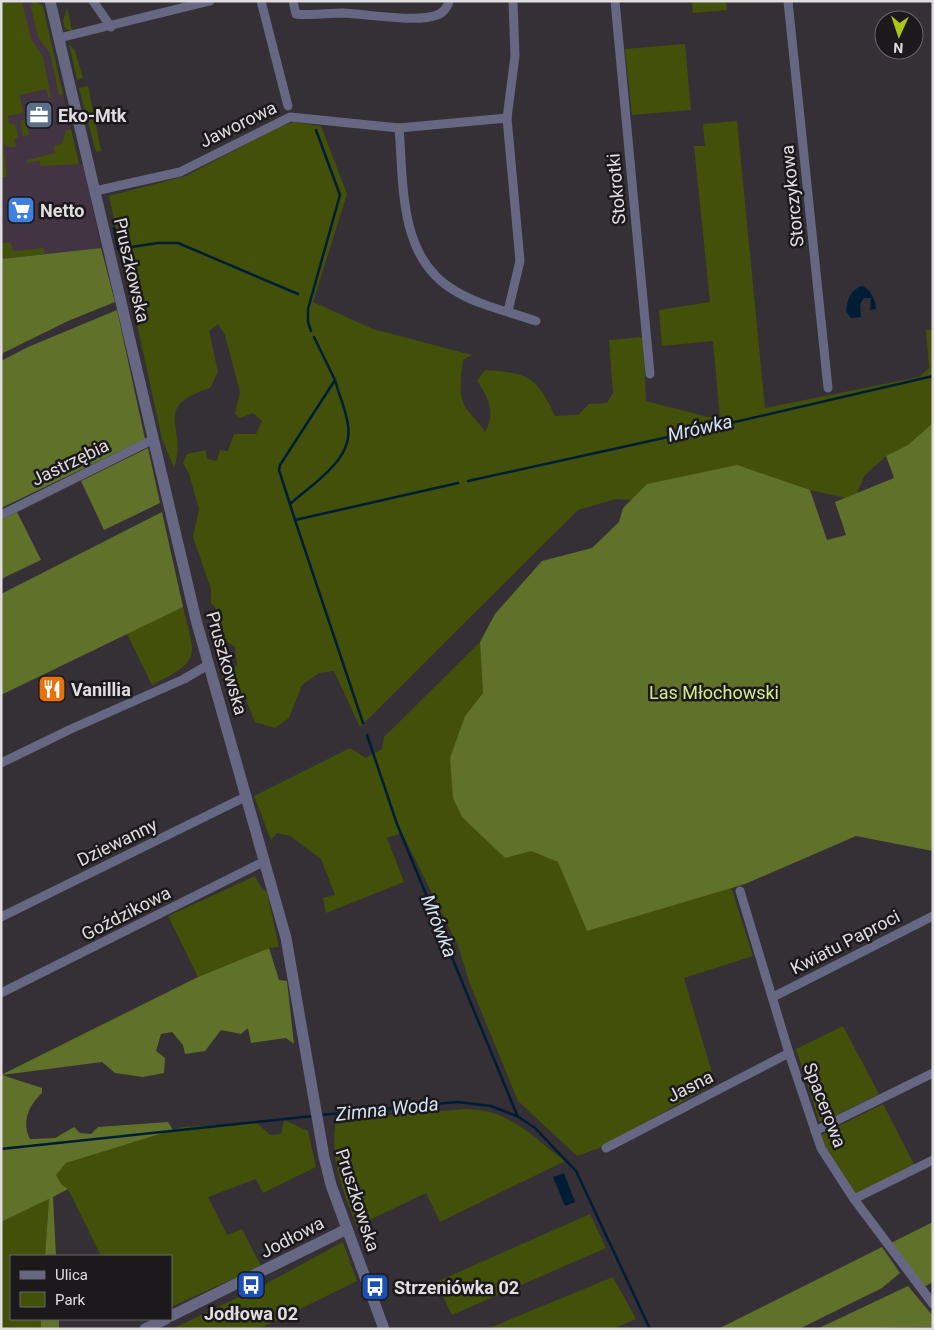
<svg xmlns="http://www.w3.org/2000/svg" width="934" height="1330" font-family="Roboto,sans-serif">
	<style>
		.commercial { fill: #423442 }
		.green { fill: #425009 }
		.forest { fill: #607129 }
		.water { fill: #001d36 }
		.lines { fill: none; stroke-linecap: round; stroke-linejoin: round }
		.stream { stroke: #001d36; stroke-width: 2.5 }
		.minor { stroke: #656783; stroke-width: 9 }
		.tertiary { stroke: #656783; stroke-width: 11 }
		.labels { text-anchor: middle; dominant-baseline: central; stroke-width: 5; stroke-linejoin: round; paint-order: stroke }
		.poi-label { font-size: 18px; font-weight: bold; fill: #e0dde1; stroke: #1b191b; text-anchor: start }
		.street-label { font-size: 18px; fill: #e0dde1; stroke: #1b191b }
		.park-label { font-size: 18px; fill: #d3ed89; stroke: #1b191b }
		.water-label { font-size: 19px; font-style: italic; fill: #d4e3f2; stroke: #1b191b }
	</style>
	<rect width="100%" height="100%" fill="#343035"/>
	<!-- commercial -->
	<path class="commercial" d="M34 1 43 6 79 164H83L101 248 44 254V249L12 251 11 243H1V226L3 225 1 177H7L1 139V3Z"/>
	<!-- green -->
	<g class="green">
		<path d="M33 1 43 6 63 94 59 95 50 53 38 37 31 7Z"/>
		<path d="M692 1H726L727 10 693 13Z"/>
		<path d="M22 2 31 39 43 57 51 97 49 98 46 89 20 95 23 113 8 116 9 123 15 124 18 137 14 139 16 147H9L3 143 7 177H1V3Z"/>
		<path d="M67 7 72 31 65 29 63 21Z"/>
		<path d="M69 44 75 51 83 78 77 80Z"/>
		<path d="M685 44 691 110 632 115 625 49Z"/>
		<path d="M88 86 101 151 96 152 79 88Z"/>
		<path d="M25 119 29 135 23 136 20 121Z"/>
		<path d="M737 121 765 408 919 377 929 368 926 330 933 329V434L886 456 865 475 857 493 845 498 810 490 647 484 631 500 616 499 578 510 360 727 334 671 319 673 302 685 289 718 275 728 255 722 244 695 230 697 222 677 237 665 235 647 217 636V610L211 603V589L193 537 199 509 189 474 183 463 187 454 206 450 207 459 217 461 220 450 228 451 234 434H256L262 421 253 413 240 418 235 414 240 392 225 335 218 324 209 331 218 372 210 388C149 408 189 427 174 468L162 439 109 196 186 176 279 127 294 122 321 126 347 194 313 302 373 329 472 355 463 360C461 376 457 398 468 411 474 418 480 424 485 432 496 413 489 398 477 381L485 370C528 373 536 375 555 416L578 415 589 404 607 403 613 393 609 340 643 337 646 401 720 420 713 341 662 346 659 310 710 302 694 146H705L703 124Z"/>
		<path d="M71 129 79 164 40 166V161L27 163V160L55 153 54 146 62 143 66 130Z"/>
		<path d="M1 243H11L13 251 44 248V254L1 259Z"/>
		<path d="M183 607C195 657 203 660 152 685L127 634Z"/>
		<path d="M480 642 483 693 465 716 531 851 558 861 587 931 731 887 753 956 684 978 715 1083 605 1146 577 1156 518 1101 470 984 458 946 402 833 387 838 404 882 326 913 323 898 335 895 321 859 290 836 277 833 271 840 254 796 350 748 366 758 382 749 384 737Z"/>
		<path d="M255 876 261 887 267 892 279 947 269 948 198 977 168 916Z"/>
		<path d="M843 1026 879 1094 822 1122 819 1121 796 1049Z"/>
		<path d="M883 1104 915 1166 856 1194 824 1144 821 1135Z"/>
		<path d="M466 1109C475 1110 485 1110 493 1113 522 1122 542 1145 565 1161L440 1222 426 1193 357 1226C343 1192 329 1157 336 1120Z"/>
		<path d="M284 1120 308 1131 316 1167 263 1193 256 1179 208 1197 227 1235 242 1229 261 1266 171 1307V1256H101L68 1189 62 1185 56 1175 66 1163 182 1127 257 1123 270 1135 281 1134Z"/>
		<path d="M49 1199 45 1256H11V1319H41V1329H1V1222Z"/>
		<path d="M590 1214 606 1248 452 1315 436 1282Z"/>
		<path d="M343 1242 357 1281 259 1329H172L262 1286Z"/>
		<path d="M613 1277 636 1319 613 1329H487Z"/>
	</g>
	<!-- forest -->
	<g class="forest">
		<path d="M101 248 115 302 68 321 1 354V259Z"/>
		<path d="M117 310 145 439 1 508V361L28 347Z"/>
		<path d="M933 423V851L856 836 745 884 587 931 558 862 531 851 505 858 462 817 453 798 450 758 465 716 483 693 480 642 495 614 542 561 592 548 619 522 623 508 647 484 737 465 810 490 827 540 846 535 835 502 894 478 886 456 908 445Z"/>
		<path d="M148 448 160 503 104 530 81 481Z"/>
		<path d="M17 512 41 560 1 579V520Z"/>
		<path d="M162 512 183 607 1 695V594Z"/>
		<path d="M269 948 279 980 287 981 294 1044 286 1038 251 1043 248 1028 241 1034 221 1030 205 1051 185 1054 183 1045 172 1032 161 1034 156 1051 165 1058 164 1073 143 1077 115 1073 102 1062 2 1075 42 1088V1093C29 1105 21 1122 30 1139L55 1138 74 1127 80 1133 91 1134 98 1127 168 1122 173 1130 66 1163 56 1175 62 1185 68 1189 53 1197 56 1256H45L49 1199 1 1222V1075L198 977Z"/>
		<path d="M933 1222V1282L924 1287 891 1243Z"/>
		<path d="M882 1247 900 1273 882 1288 799 1329H718Z"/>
		<path d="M908 1286 933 1316V1327L817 1329Z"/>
		<rect x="41" y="1319" width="18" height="10"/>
	</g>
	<!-- water -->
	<g class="water">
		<path d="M862 286C870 288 876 301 876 309L870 310 871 298H864L860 304 861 317 851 318 846 311C847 300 851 289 862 286Z"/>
		<path d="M564 1173 575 1202 565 1206 553 1177Z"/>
	</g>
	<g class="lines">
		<!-- stream -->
		<g class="stream">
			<path d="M114 228 118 249 158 243H178L298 294"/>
			<path d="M311 331 308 322V309L340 195 316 130"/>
			<path d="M468 481 709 428 933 376"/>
			<path d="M290 504C312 484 354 460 348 425 346 410 339 395 335 380"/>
			<path d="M295 520 279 470 280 465 335 380 314 337"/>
			<path d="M363 723 295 520 458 483"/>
			<path d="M367 735 397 824 517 1115"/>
			<path d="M321 1115 457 1102 491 1106 517 1116 535 1128 576 1171 650 1329"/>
			<path d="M1 1149 313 1116"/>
		</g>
		<!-- minor -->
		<g class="minor">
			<path d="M93 1 111 27"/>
			<path d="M261 1 288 106"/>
			<path d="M293 1 296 14C313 16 327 13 343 13 367 14 417 23 437 15 443 13 448 7 449 1"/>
			<path d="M615 1 650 374"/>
			<path d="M788 1 828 388"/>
			<path d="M59 38 210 1"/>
			<path d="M399 128C404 186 398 260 457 292 481 306 510 312 536 321"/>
			<path d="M95 191 180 172 290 117 399 128 507 118"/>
			<path d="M508 311 520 261 507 118 515 56 513 1"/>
			<path d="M1 515 154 439"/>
			<path d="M1 763 71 729 184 679 208 665"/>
			<path d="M740 891 789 1053 821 1148 854 1199 933 1304"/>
			<path d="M1 917 247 796"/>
			<path d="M1 993 265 861"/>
			<path d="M773 997 933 916"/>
			<path d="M815 1131 933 1073"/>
			<path d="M606 1148 789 1053"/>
			<path d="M854 1199 933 1160"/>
		</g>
		<!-- tertiary -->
		<g class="tertiary">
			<path d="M50 1 196 620 286 938 324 1157 331 1185 384 1329"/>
			<path d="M171 1316 347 1229"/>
			<path d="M145 1329 166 1319"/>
		</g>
	</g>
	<!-- icons -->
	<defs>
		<symbol id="office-square" viewBox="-11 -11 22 22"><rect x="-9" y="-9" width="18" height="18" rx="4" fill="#5c6f8a" stroke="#1b191b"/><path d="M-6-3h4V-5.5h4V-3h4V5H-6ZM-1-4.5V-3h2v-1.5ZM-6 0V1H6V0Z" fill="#fff"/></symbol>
		<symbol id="supermarket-square" viewBox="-11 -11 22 22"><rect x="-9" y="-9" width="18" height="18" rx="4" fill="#3f7fe0" stroke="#1b191b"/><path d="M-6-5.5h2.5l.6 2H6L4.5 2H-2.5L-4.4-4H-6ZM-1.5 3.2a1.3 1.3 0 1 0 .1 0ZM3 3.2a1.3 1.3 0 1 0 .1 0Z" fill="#fff"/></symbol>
		<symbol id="restaurant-square" viewBox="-11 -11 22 22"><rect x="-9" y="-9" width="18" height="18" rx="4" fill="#e8710a" stroke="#1b191b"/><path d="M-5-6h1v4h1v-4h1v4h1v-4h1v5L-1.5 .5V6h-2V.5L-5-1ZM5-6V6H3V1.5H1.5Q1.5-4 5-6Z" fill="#fff"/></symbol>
		<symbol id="bus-square" viewBox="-11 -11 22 22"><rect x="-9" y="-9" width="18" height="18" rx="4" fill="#1a4fb4" stroke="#1b191b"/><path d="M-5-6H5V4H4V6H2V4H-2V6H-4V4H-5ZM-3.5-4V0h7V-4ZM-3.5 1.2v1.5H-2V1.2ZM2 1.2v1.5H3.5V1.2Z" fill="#fff"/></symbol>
	</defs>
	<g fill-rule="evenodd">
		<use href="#office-square" x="23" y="99" width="32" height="32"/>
		<use href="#supermarket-square" x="5" y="194" width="32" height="32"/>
		<use href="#restaurant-square" x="36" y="673" width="32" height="32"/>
		<use href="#bus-square" x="235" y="1269" width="32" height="32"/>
		<use href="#bus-square" x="359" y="1271" width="32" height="32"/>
	</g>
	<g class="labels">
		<!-- poi labels -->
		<g class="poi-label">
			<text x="58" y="115">Eko-Mtk</text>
			<text x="40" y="210">Netto</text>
			<text x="71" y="689">Vanillia</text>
			<text x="394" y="1287">Strzeniówka 02</text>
			<text x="251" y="1313" text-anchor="middle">Jodłowa 02</text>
		</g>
		<!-- street labels -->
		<g class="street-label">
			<text transform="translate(238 124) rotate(-26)">Jaworowa</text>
			<text transform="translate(616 189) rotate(-95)">Stokrotki</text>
			<text transform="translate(792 196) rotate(-96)">Storczykowa</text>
			<text transform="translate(132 270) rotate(77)">Pruszkowska</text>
			<text transform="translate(70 462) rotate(-26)">Jastrzębia</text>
			<text transform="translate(227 663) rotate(74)">Pruszkowska</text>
			<text transform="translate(117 842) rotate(-26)">Dziewanny</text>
			<text transform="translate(126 913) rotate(-27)">Goździkowa</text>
			<text transform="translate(845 942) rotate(-27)">Kwiatu Paproci</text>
			<text transform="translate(690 1086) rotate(-27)">Jasna</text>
			<text transform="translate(825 1105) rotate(69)">Spacerowa</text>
			<text transform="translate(358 1200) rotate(72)">Pruszkowska</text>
			<text transform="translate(292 1237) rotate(-27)">Jodłowa</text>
		</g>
		<!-- park labels -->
		<g class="park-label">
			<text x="714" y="692">Las Młochowski</text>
		</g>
		<!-- water labels -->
		<g class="water-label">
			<text transform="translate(700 428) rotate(-13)">Mrówka</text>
			<text transform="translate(439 926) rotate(68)">Mrówka</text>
			<text transform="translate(387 1109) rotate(-6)">Zimna Woda</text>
		</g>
	</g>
	<!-- border -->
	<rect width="934" height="1330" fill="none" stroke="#e0dde1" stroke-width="5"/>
	<!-- legend -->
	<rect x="10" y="1255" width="162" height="65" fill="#1b191b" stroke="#6a676a"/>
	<rect x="20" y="1271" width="25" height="8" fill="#656783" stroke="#6a676a"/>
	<text x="55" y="1280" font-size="15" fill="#e0dde1">Ulica</text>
	<rect x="20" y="1292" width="25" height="15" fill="#425009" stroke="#6a676a"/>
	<text x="55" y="1305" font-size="15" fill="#e0dde1">Park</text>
	<!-- north arrow -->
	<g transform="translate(899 35) rotate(183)"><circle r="24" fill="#1b191b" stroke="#6a676a"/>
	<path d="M0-4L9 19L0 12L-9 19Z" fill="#aac717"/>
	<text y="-8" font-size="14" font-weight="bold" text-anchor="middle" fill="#e0dde1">N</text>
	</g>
</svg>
